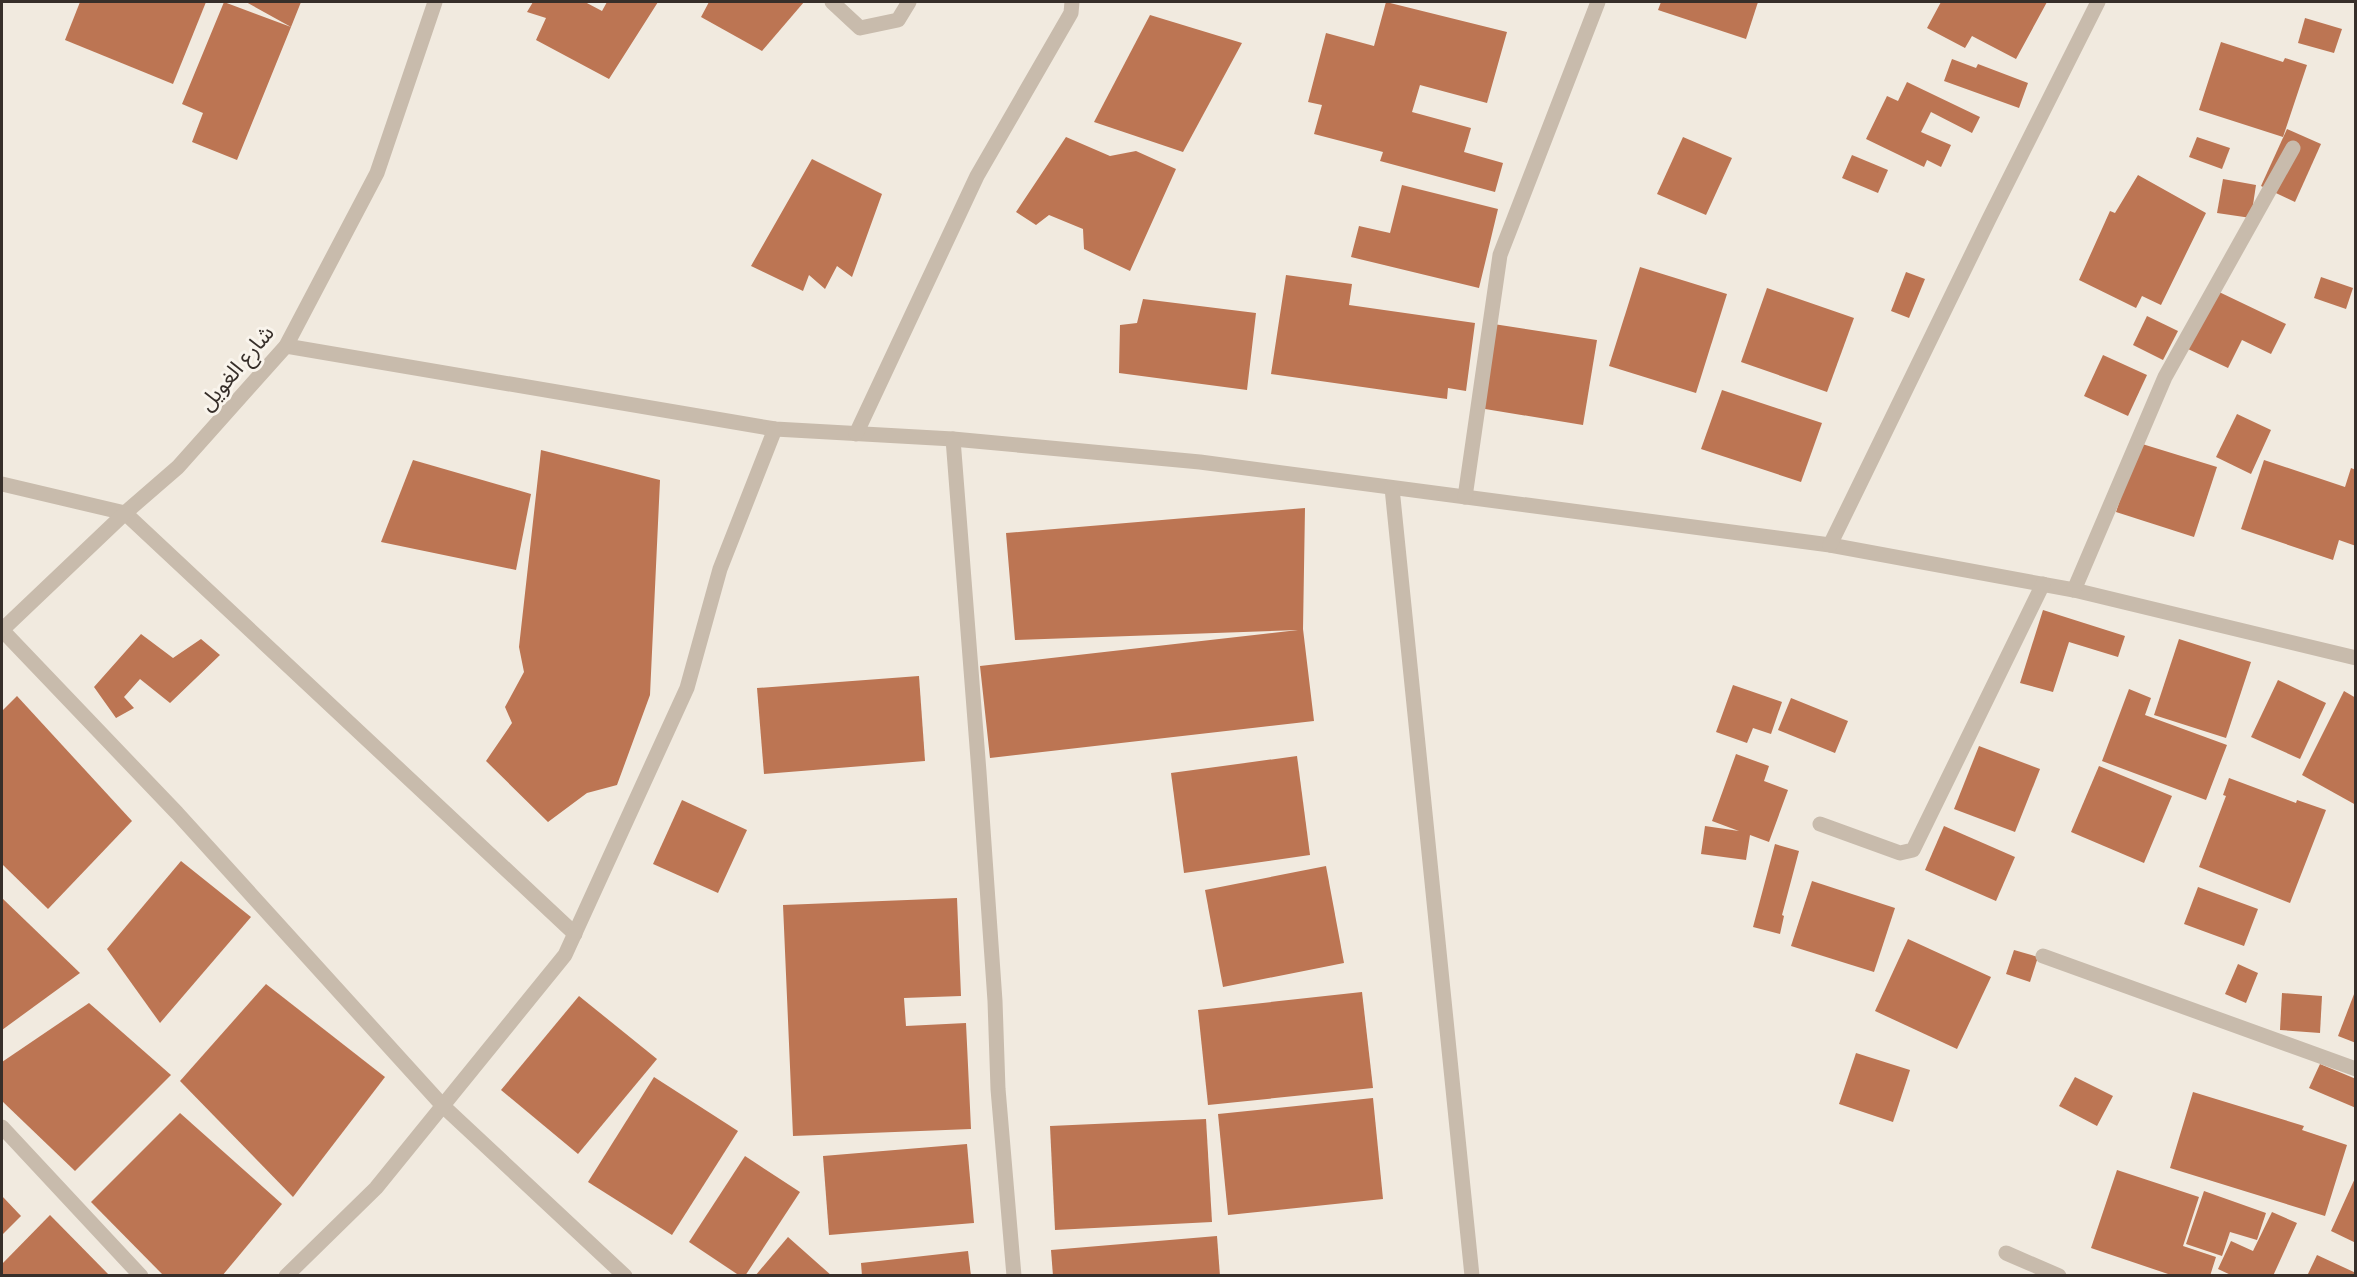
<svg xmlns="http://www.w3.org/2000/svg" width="2357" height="1277" font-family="'Exo 2','Noto Sans Arabic',sans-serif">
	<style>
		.building { fill: #bc7553 }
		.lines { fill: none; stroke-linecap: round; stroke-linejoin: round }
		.minor { stroke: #c8bbac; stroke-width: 15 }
		.labels { text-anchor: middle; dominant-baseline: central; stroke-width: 6; stroke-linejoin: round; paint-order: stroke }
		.street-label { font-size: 22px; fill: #372f2a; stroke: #f9f4ec }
	</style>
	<rect width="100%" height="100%" fill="#f1eadf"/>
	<!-- building -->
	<g class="building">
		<path d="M80 2H206L173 84 65 40Z"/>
		<path d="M224 2 291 27 246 2H301L291 27 237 160 192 142 203 113 182 104Z"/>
		<path d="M533 2H585L602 11 607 2H658L609 79 536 40 546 18 527 12Z"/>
		<path d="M709 2H804L762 51 701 17Z"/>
		<path d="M1386 2 1507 32 1487 103 1420 85 1412 112 1471 128 1464 152 1503 163 1495 192 1380 161 1383 152 1314 134 1322 105 1308 102 1326 33 1374 46Z"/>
		<path d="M1661 2H1758L1746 39 1658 10Z"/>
		<path d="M1941 2H2047L2016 59 1972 36 1965 48 1927 28Z"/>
		<path d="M1150 15 1242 43 1183 152 1094 122Z"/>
		<path d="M2305 18 2342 29 2334 53 2298 43Z"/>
		<path d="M2221 42 2283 62 2285 58 2307 65 2283 137 2199 110Z"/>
		<path d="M1952 59 1976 68 1978 64 2028 83 2019 108 1944 81Z"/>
		<path d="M1907 82 1980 117 1972 133 1931 112 1921 132 1951 145 1941 167 1927 160 1924 167 1866 139 1887 96 1898 101Z"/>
		<path d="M2287 129 2321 144 2295 202 2261 186Z"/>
		<path d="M1066 137 1110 156 1136 151 1176 169 1130 271 1084 249 1083 229 1049 215 1036 225 1016 212Z"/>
		<path d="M1683 137 1732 158 1706 215 1657 194Z"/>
		<path d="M2197 137 2230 148 2222 169 2189 157Z"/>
		<path d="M1852 155 1888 170 1878 193 1842 178Z"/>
		<path d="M812 159 882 194 852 277 837 266 825 289 809 275 803 291 751 266Z"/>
		<path d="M2138 175 2206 213 2161 305 2142 296 2136 308 2079 280 2110 211 2115 213Z"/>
		<path d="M2223 179 2256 185 2251 218 2217 213Z"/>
		<path d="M1402 185 1498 209 1479 288 1351 257 1359 226 1390 233Z"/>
		<path d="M1640 267 1727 294 1696 393 1609 366Z"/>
		<path d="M1906 272 1925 279 1909 318 1891 311Z"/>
		<path d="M1286 275 1352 284 1349 305 1475 323 1466 391 1448 388 1447 399 1271 374Z"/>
		<path d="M2321 277 2353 288 2346 309 2314 298Z"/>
		<path d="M1767 288 1854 318 1827 392 1741 362Z"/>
		<path d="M2217 291 2286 324 2271 354 2242 340 2228 368 2188 349Z"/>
		<path d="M1143 299 1256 313 1247 390 1119 373 1120 325 1137 323Z"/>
		<path d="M2147 316 2178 331 2163 360 2133 345Z"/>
		<path d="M1487 323 1597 340 1583 425 1473 407Z"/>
		<path d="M2103 355 2147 375 2128 416 2084 396Z"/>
		<path d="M1722 390 1822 423 1801 482 1701 449Z"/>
		<path d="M2237 414 2271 430 2251 474 2216 457Z"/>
		<path d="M2139 443 2217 467 2194 537 2116 512Z"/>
		<path d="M541 450 660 480 650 695 617 785 587 793 548 822 486 761 512 723 505 707 524 672 519 647Z"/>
		<path d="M413 460 531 494 516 570 381 542Z"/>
		<path d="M2264 460 2345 487 2351 468 2356 470V546L2339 540 2333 560 2241 529Z"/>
		<path d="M1305 508 1303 629 1314 721 990 758 980 666 1298 630 1015 640 1006 533Z"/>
		<path d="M2043 610 2125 636 2118 657 2069 642 2053 692 2020 683Z"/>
		<path d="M141 634 173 658 201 639 220 655 170 703 140 679 124 697 134 708 116 718 94 687Z"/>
		<path d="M2179 639 2251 662 2226 738 2154 715Z"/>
		<path d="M919 676 925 761 764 774 757 688Z"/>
		<path d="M2278 680 2326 703 2300 759 2251 737Z"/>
		<path d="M1733 685 1782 702 1771 734 1753 728 1747 743 1716 732Z"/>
		<path d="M2129 689 2151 698 2145 715 2227 745 2206 800 2102 761Z"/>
		<path d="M2344 691 2356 698V805L2302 775Z"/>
		<path d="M17 696 132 821 48 909 2 864V711Z"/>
		<path d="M1791 698 1848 721 1835 753 1778 730Z"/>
		<path d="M1979 746 2040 769 2015 832 1954 809Z"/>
		<path d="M1736 754 1769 766 1764 781 1788 790 1769 842 1750 835 1746 860 1701 854 1705 826 1739 831 1712 821Z"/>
		<path d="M1297 756 1310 855 1184 873 1171 773Z"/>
		<path d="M2099 766 2172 796 2144 863 2071 832Z"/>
		<path d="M2229 778 2296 803 2297 800 2326 810 2290 903 2199 867 2226 796 2223 795Z"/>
		<path d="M682 800 747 830 718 893 653 864Z"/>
		<path d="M1944 826 2015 857 1996 901 1925 870Z"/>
		<path d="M1775 844 1799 851 1782 915 1784 916 1780 934 1753 927Z"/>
		<path d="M181 861 251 917 160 1023 107 949Z"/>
		<path d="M1326 866 1344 963 1223 987 1205 890Z"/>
		<path d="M1812 881 1895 908 1874 972 1791 946Z"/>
		<path d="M2198 887 2258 909 2244 946 2184 924Z"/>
		<path d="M2 898 80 973 2 1030Z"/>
		<path d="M957 898 961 996 904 998 906 1026 966 1023 971 1129 793 1136 783 905Z"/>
		<path d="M1908 939 1991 977 1957 1049 1875 1011Z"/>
		<path d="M2014 950 2038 957 2030 982 2006 974Z"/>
		<path d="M2238 964 2258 973 2246 1003 2225 994Z"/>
		<path d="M266 984 385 1077 293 1197 180 1081Z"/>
		<path d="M2356 989V1043L2338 1036Z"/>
		<path d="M1362 992 1373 1088 1208 1105 1198 1010Z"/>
		<path d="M2282 993 2322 996 2320 1033 2280 1030Z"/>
		<path d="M579 996 657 1059 578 1154 501 1090Z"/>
		<path d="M89 1003 171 1075 75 1171 2 1101V1062Z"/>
		<path d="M1856 1053 1910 1070 1893 1122 1839 1104Z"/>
		<path d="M2320 1064 2356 1079V1108L2309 1088Z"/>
		<path d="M654 1077 738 1131 672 1235 588 1182Z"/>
		<path d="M2075 1077 2113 1096 2097 1126 2059 1106Z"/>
		<path d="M2193 1092 2304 1126 2302 1130 2347 1145 2325 1216 2170 1168Z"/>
		<path d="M1373 1098 1383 1199 1228 1215 1218 1114Z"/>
		<path d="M180 1113 282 1204 222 1276H164L91 1202Z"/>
		<path d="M1206 1119 1212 1222 1055 1230 1050 1126Z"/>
		<path d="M967 1144 974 1223 829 1235 823 1156Z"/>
		<path d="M745 1156 800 1192 745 1276H740L689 1242Z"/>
		<path d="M2117 1170 2199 1197 2183 1246 2216 1257 2210 1276H2174L2091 1248Z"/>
		<path d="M2356 1176V1243L2331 1231Z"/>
		<path d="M2204 1191 2266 1213 2257 1240 2230 1232 2222 1256 2186 1244Z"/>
		<path d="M2 1196 21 1216 2 1235Z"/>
		<path d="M2272 1212 2297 1223 2273 1276H2233L2218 1269 2231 1241 2253 1251Z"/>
		<path d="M50 1215 110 1276H2V1264Z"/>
		<path d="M1217 1236 1220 1276H1053L1051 1250Z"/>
		<path d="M788 1237 832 1276H755Z"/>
		<path d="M968 1251 971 1276H862L861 1263Z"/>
		<path d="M2317 1255 2356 1273V1276H2307Z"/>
	</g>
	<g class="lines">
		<!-- minor -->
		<g class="minor">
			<path d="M832 2 860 28 898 20 909 2"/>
			<path d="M286 346 775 429 953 439 1200 462 1830 545 2074 590 2356 658"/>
			<path d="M856 434 977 176 1071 13 1072 2"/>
			<path d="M953 439 979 772 995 1001 998 1089 1014 1276"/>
			<path d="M2 484 125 513 575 934"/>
			<path d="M1392 488 1472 1276"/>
			<path d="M1465 497 1500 255 1598 2"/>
			<path d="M1830 545 1989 219 2098 2"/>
			<path d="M2074 590 2165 377 2293 148"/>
			<path d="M2 630 177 813 443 1106 625 1276"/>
			<path d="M2 630 125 513 178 467 286 346 377 173 435 2"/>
			<path d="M1820 824 1900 853 1913 850 2043 584"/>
			<path d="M2043 956 2356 1069"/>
			<path d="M2 1127 141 1276"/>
			<path d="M2006 1253 2059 1276"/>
			<path d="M286 1276 376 1188 565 955 687 688 720 569 775 429"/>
		</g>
	</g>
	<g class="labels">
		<!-- street labels -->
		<g class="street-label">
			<text transform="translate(235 367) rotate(-50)">شارع الغويل</text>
		</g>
	</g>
	<!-- border -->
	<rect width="2357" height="1277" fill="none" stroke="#372f2a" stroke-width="6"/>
</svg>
